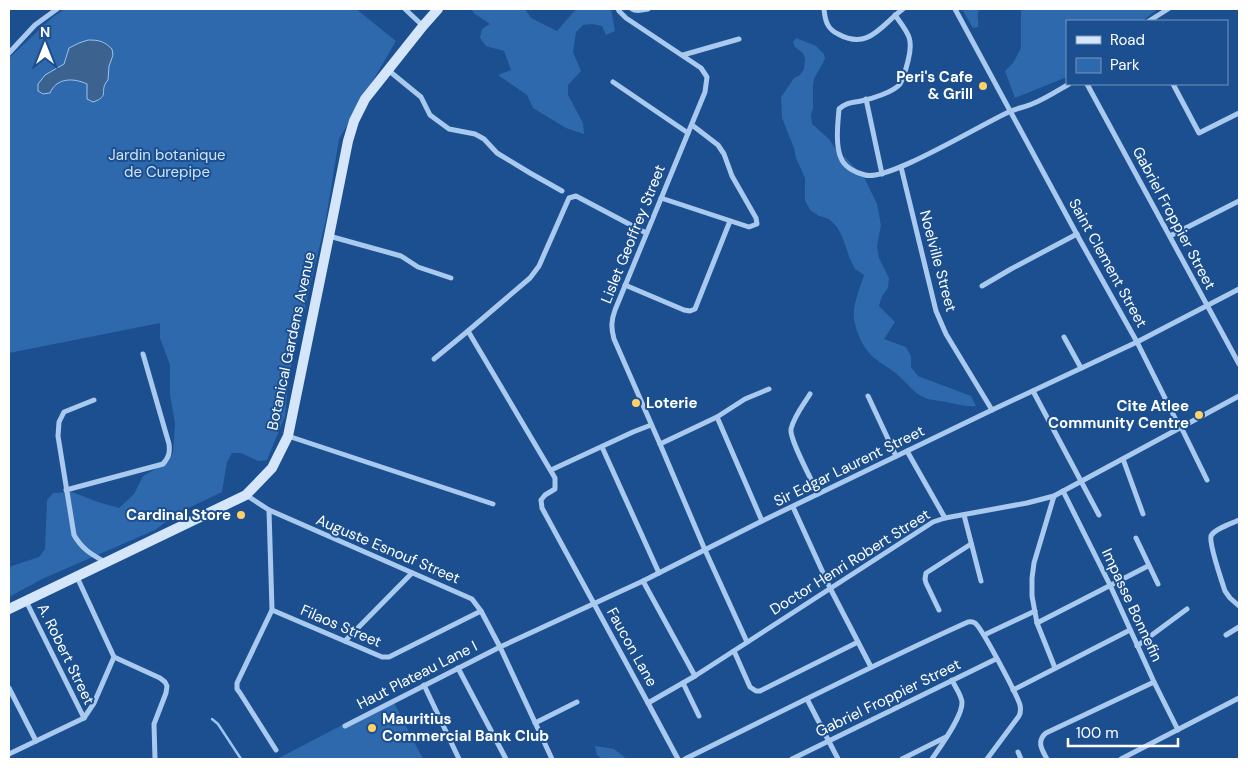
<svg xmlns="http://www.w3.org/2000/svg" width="1248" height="768" font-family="'DM Sans',sans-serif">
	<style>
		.green { fill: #2e69ad }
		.water { fill: #3c6290; stroke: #9cc4f0 }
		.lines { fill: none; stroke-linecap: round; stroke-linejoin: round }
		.stream { stroke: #9cc4f0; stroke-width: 2.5 }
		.street { stroke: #a9c9ee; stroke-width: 5 }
		.secondary { stroke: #d6e6fa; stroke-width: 10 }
		.poi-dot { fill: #ffd166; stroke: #1b4f8f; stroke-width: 2 }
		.labels { text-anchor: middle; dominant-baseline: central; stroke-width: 4; stroke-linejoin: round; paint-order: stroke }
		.poi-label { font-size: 15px; font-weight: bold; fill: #fff; stroke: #1b4f8f; text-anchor: end }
		.park-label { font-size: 15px; fill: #cfe3fa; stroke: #1b4f8f }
		.street-label { font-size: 15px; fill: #fff; stroke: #1b4f8f }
	</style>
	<rect width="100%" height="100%" fill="#1b4f8f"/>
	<!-- green -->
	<g class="green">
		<path d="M65 9H356L396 41 339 139 326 219 289 375 285 416 267 460 258 461 241 453H232L227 462 222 492 178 513 155 530 42 579 9 597V567L39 557 45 549 47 500 53 493 72 492 98 502 119 508 134 494 143 476 168 462 173 453 175 423 170 395V365L160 338V323L9 353V58L54 16Z"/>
		<path d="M471 9H525L531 18 557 31 576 9H611L615 31 606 35 602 26 593 24 583 25 576 32 573 52 581 71 568 85V95L583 123 584 134 566 128 533 108 527 95 498 75 511 70 504 51 486 46 480 38 482 29 490 24 475 14Z"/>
		<path d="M962 9H982L978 11C977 17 979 21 978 27L973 28Z"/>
		<path d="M1021 9H1158L1142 21H1067V77L1015 98 1005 71 1013 63 1021 48Z"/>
		<path d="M796 38 816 46 824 54 825 59 814 79 813 85V109L811 114 812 124 829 139 838 153 846 158 865 179 877 204 881 225 877 246 879 258 889 278 888 288 882 296 879 306 895 322 884 339 906 347 911 356V367L918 376 971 396 976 406C963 407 958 404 946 402 938 400 931 401 923 397 914 393 908 384 900 377 892 369 881 364 873 357 863 348 856 332 854 319 852 305 860 289 864 275L855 269 850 259 842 236 837 227 829 219 819 216 810 210 805 200V178L796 158 794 148 782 118 781 97 794 78 800 75 804 69 805 58 803 53 795 47 793 42Z"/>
		<path d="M392 699 423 759H277Z"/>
		<path d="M595 746 614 749 627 759H602L597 755Z"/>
	</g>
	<!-- water -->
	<path class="water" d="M88 40C99 40 104 41 112 49L113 55 109 66 108 80C98 91 111 96 93 102L87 99V84C74 78 57 77 50 93L43 94 38 91V84L45 75 64 64 69 48 79 43Z"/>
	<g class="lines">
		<!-- stream -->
		<path class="stream" d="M212 719 218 724 241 759"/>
		<!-- street -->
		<g class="street">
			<path d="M405 9 423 26"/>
			<path d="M618 9 619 11 626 18 701 68 707 77 705 92 615 310C611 321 611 328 614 339L660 444 705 550 747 642"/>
			<path d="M632 9C636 12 643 10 648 9"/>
			<path d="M824 9C825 20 827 29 838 34 869 51 881 25 903 9"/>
			<path d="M955 9 1081 242 1137 342 1180 428"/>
			<path d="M895 15C908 33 914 38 908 61 906 69 904 77 900 84 894 92 871 99 861 101 851 103 847 102 839 109 838 122 835 145 841 158 844 167 856 173 865 175 888 182 983 123 1011 111 1018 108 1025 107 1032 104 1045 99 1057 91 1069 84"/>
			<path d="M1149 21 1168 9"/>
			<path d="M9 53 35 25 57 9"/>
			<path d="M683 55 739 39"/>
			<path d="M388 70 421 97 430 115 449 129 475 134 484 139 497 153 530 173 562 191"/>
			<path d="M613 82 688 133"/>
			<path d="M1087 84 1239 364"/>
			<path d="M1173 84 1199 133 1239 113"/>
			<path d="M866 99 882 174"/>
			<path d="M901 167 936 311 946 334 992 410"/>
			<path d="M661 198 749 227 757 224 756 218 732 176 724 154 718 145 692 125"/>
			<path d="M646 233 576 196 569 198 539 266 530 278 468 331 555 478V489L545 495 541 500 542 508 648 703 678 759"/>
			<path d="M329 236 401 256 418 267 451 278"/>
			<path d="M1170 236 1239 201"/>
			<path d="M625 285 684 310 690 311 695 309 730 221"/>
			<path d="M982 286 1011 269 1077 234"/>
			<path d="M1064 337 1081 368"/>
			<path d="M434 359 468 331"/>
			<path d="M1033 391 1099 515"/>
			<path d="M810 394C804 404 794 416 791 429 789 439 813 482 818 494"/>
			<path d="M868 396 896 456"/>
			<path d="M94 400 64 412 59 422 58 436 74 535C82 549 91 554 105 562"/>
			<path d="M717 417 762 521"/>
			<path d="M1181 427 1207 480"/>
			<path d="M288 436 493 504"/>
			<path d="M660 444 717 417 745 399 769 389"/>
			<path d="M602 447 659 573"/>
			<path d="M907 451 945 518"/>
			<path d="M1123 459 1143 514"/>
			<path d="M551 470 633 432 651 425"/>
			<path d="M66 490 163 464C169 457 170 453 169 444L143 354"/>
			<path d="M1063 491 1110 585 1154 682 1178 730"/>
			<path d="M246 495 269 510 472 599 481 611 500 647 552 759"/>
			<path d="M1054 496 1034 563 1032 578V596L1037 623 1055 668"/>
			<path d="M793 507 830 588 871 667"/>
			<path d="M269 510 272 610 237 683V689L240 693 276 750"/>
			<path d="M964 515 981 581"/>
			<path d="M1239 520C1233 523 1214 529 1211 536 1209 544 1222 582 1225 591L1230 598 1239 606"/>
			<path d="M1136 538 1158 584"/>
			<path d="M643 581 695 676"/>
			<path d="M26 601 84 718"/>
			<path d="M272 610 382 657H389L481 611"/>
			<path d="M939 610 926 583 925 579 926 573 971 544"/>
			<path d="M1037 623 1148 566"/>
			<path d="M984 635 1035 611"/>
			<path d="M1226 635 1239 627"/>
			<path d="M345 641 412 573"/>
			<path d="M1137 646 1187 609"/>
			<path d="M734 651 750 687 756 691H760L858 642"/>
			<path d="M114 657 160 678 165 682 167 686 166 693 154 724 155 759"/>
			<path d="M458 668 506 759"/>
			<path d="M683 683 699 716"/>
			<path d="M424 685 459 759"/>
			<path d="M9 688 36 741"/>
			<path d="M1013 690 1130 630"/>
			<path d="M807 699 838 759"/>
			<path d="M648 703 695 676 933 522 945 518 1027 503 1054 496 1239 396"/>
			<path d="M535 723 577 702"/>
			<path d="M345 726 500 647 643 581 762 521 992 410 1137 342 1239 289"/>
			<path d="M1018 752 1021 759"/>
			<path d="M9 754 84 718 94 703 114 657 77 577"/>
			<path d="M685 759C779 713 872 665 968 622 971 622 972 621 975 623 982 628 1017 695 1020 705 1021 710 1021 712 1019 716L987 759"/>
			<path d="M792 759 996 659"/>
			<path d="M902 759 946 737"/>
			<path d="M932 759C940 747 963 716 962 702 961 694 955 687 952 680"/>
			<path d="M1047 759C1042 750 1036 741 1046 733L1154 682"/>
			<path d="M1121 759 1239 698"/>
		</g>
		<!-- secondary -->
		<path class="secondary" d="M9 609 246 495 272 468 288 436 329 236 348 141 354 121 365 99 423 26 438 9"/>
	</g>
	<!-- markers -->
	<g class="poi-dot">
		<circle cx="983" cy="86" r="5"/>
		<circle cx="636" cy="403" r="5"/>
		<circle cx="1199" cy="415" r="5"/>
		<circle cx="241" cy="515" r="5"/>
		<circle cx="372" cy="728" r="5"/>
	</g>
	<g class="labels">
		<!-- poi labels -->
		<g class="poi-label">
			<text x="973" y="77">Peri's Cafe<tspan x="973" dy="17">&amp; Grill</tspan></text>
			<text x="646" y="403" text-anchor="start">Loterie</text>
			<text x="1189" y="406">Cite Atlee<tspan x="1189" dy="17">Community Centre</tspan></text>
			<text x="231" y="515">Cardinal Store</text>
			<text x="382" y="719" text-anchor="start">Mauritius<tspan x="382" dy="17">Commercial Bank Club</tspan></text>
		</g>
		<!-- park labels -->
		<g class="park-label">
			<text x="167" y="155">Jardin botanique<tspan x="167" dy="17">de Curepipe</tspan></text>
		</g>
		<!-- street labels -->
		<g class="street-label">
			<text transform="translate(1174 218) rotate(62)">Gabriel Froppier Street</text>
			<text transform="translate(633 234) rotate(-68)">Lislet Geoffrey Street</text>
			<text transform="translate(938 261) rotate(75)">Noelville Street</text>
			<text transform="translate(1108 263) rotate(61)">Saint Clement Street</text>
			<text transform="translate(291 341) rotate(-78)">Botanical Gardens Avenue</text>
			<text transform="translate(849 466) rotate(-26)">Sir Edgar Laurent Street</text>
			<text transform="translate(388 549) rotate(23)">Auguste Esnouf Street</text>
			<text transform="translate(850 562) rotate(-32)">Doctor Henri Robert Street</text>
			<text transform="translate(1132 605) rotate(65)">Impasse Bonnefin</text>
			<text transform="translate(341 626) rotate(23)">Filaos Street</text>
			<text transform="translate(632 647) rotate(61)">Faucon Lane</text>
			<text transform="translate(66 654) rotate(64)">A. Robert Street</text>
			<text transform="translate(417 675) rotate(-27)">Haut Plateau Lane I</text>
			<text transform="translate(888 698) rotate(-26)">Gabriel Froppier Street</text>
		</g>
	</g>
	<!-- border -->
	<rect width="1248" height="768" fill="none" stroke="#ffffff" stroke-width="20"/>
	<!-- legend -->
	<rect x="1066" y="20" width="162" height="65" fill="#1b4f8f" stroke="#7695bc"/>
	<rect x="1076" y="36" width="25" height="8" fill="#d6e6fa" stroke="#7695bc"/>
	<text x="1110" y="45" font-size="15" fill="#ffffff">Road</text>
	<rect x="1076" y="58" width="25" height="15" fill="#2e69ad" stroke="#7695bc"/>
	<text x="1110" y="70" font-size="15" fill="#ffffff">Park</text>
	<!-- north arrow -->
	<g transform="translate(45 45)" stroke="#1b4f8f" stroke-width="4" paint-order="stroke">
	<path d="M0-4L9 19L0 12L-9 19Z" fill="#ffffff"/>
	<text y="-8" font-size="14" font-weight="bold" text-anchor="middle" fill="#ffffff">N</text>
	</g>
	<!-- scale -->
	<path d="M1068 738v8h110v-8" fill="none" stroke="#ffffff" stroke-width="2.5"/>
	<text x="1076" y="738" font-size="15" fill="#ffffff" stroke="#1b4f8f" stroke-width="4" paint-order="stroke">100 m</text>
</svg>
